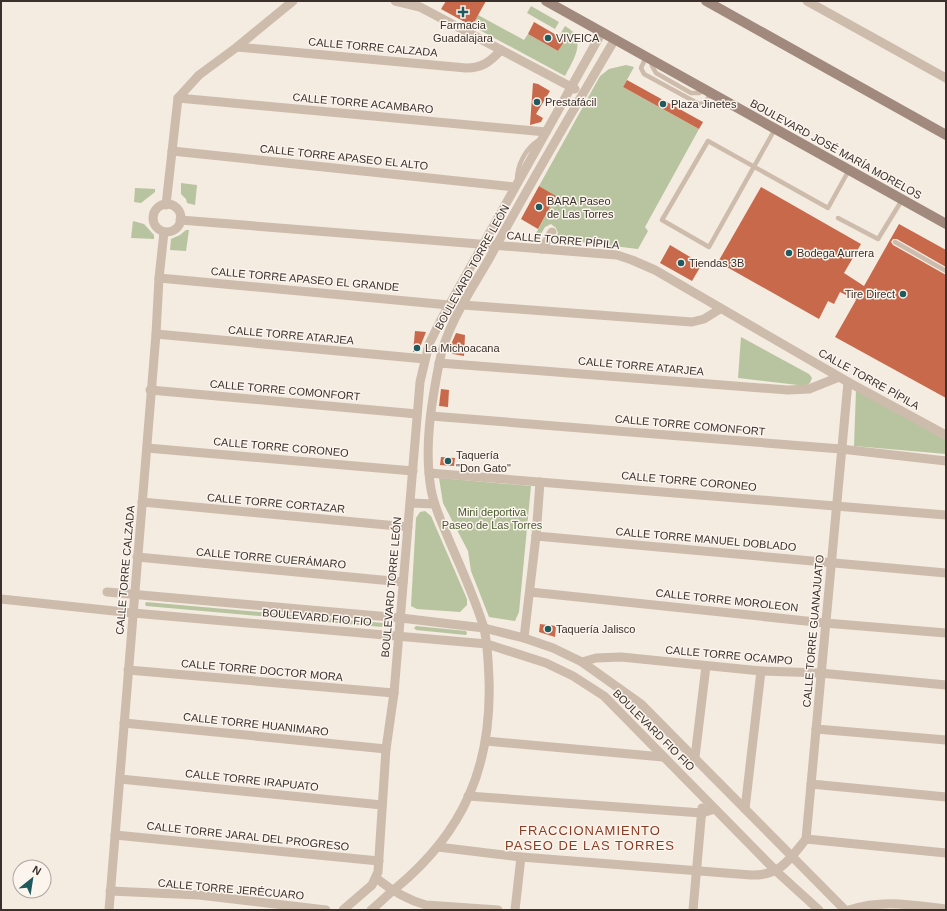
<svg xmlns="http://www.w3.org/2000/svg" width="947" height="911" font-family="Arial,sans-serif">
	<style>
		.green { fill: #b8c4a0 }
		.building { fill: #c8694b }
		.lines { fill: none; stroke-linecap: round; stroke-linejoin: round }
		.lane { stroke: #cdbbac; stroke-width: 4.5 }
		.street { stroke: #cdbbac; stroke-width: 9 }
		.secondary { stroke: #a18a7d; stroke-width: 10 }
		.poi-dot { fill: #1f5a5e; stroke: #fbf5ee; stroke-width: 1.5 }
		.labels { text-anchor: middle; dominant-baseline: central; stroke-width: 3; stroke-linejoin: round; paint-order: stroke }
		.poi-label { font-size: 11px; fill: #3b302b; stroke: #fbf5ee; text-anchor: start }
		.street-label { font-size: 11px; fill: #3b302b; stroke: #fbf5ee }
		.park-label { font-size: 11px; fill: #4a5a2e; stroke: #fbf5ee }
		.quarter-label { font-size: 13px; letter-spacing: 1px; fill: #8c3b22; stroke: #fbf5ee }
	</style>
	<rect width="100%" height="100%" fill="#f4ebe1"/>
	<!-- green -->
	<g class="green">
		<path d="M531 6 559 22 555 29 527 13Z"/>
		<path d="M478 15 524 40 528 34 558 51 564 40 559 36 565 26C588 38 574 59 565 76L472 26Z"/>
		<path d="M626 65 634 67 623 87 699 129 645 227 648 231 638 249 555 239 558 233 556 228 551 224 545 227 538 239H533L556 196 539 186 600 76 609 69Z"/>
		<path d="M181 183 197 185 195 205 187 203 186 199 181 194Z"/>
		<path d="M135 188 155 189V192L141 203 134 202Z"/>
		<path d="M133 221 144 224 154 235V239L131 238Z"/>
		<path d="M186 230H189L186 251 170 250 171 239 180 235Z"/>
		<path d="M741 337 809 374 812 378 810 383 806 386 738 378Z"/>
		<path d="M856 390 946 440V454L854 446Z"/>
		<path d="M439 478 531 486 519 612 515 621 489 617 471 571 468 551 443 503Z"/>
		<path d="M425 511 431 516 467 599V605L460 612 417 609 411 606 416 518 420 512Z"/>
		<path d="M146 602 383 623V625L382 627 146 606 145 604Z"/>
		<path d="M416 626 466 631 467 633 466 635 416 630 414 628Z"/>
	</g>
	<!-- building -->
	<g class="building">
		<path d="M446 1H486L472 26 441 9Z"/>
		<path d="M534 22 565 40 558 51 528 34Z"/>
		<path d="M627 80 703 122 699 129 623 87Z"/>
		<path d="M533 83 538 84 550 91 536 114 543 118 541 122 530 125Z"/>
		<path d="M539 186 556 196 538 229 521 219Z"/>
		<path d="M761 187 861 244 844 273 864 286 899 224 946 250V267L897 239H893L891 242 893 245 946 275V398L835 337 856 300 840 292 834 304 828 301 819 319 718 262Z"/>
		<path d="M670 245 702 264 692 281 660 263Z"/>
		<path d="M415 331 426 332 418 352H413Z"/>
		<path d="M456 333 465 335 464 356 453 354 449 349Z"/>
		<path d="M441 389 449 390 448 407 439 406Z"/>
		<path d="M441 457 455 458 454 466 440 465Z"/>
		<path d="M540 624 556 626 555 637 539 632Z"/>
	</g>
	<g class="lines">
		<!-- lane -->
		<g class="lane">
			<path d="M646 57 641 68 644 74 699 104 705 103 711 93"/>
			<path d="M651 60 652 66 656 73 691 93H699L704 90"/>
			<path d="M775 129 709 247 662 220 708 141 828 208 849 170"/>
			<path d="M517 181C517 165 525 149 539 140"/>
			<path d="M838 218 878 239 902 200"/>
			<path d="M895 242 946 271"/>
		</g>
		<!-- street -->
		<g class="street">
			<path d="M395 1 420 7 575 89"/>
			<path d="M807 1 946 78"/>
			<path d="M237 47 466 68C482 68 490 62 501 50"/>
			<path d="M178 98 546 132"/>
			<path d="M172 151 514 187"/>
			<circle cx="167" cy="218" r="14"/>
			<path d="M166 205 178 98 199 75 237 47 293 1"/>
			<path d="M180 220 617 255 632 260 655 270 848 382 946 435"/>
			<path d="M542 249 552 232"/>
			<path d="M159 278 449 305"/>
			<path d="M463 305 692 322 704 319 720 309"/>
			<path d="M156 334 425 359"/>
			<path d="M439 363 788 390 809 389 839 377"/>
			<path d="M150 390 417 414"/>
			<path d="M431 416 841 449 946 461"/>
			<path d="M147 448 413 471"/>
			<path d="M429 473 946 515"/>
			<path d="M142 502 408 527"/>
			<path d="M411 503 434 504"/>
			<path d="M536 536 946 573"/>
			<path d="M137 557 403 582"/>
			<path d="M107 592 401 618 484 628 524 638 553 648 582 662 641 704 845 910"/>
			<path d="M530 592 825 623 946 633"/>
			<path d="M1 599 133 613 487 644 546 663 573 676 604 696 776 871 819 910"/>
			<path d="M524 638 536 536 540 482"/>
			<path d="M582 662 596 658 621 657 761 671 820 673 946 685"/>
			<path d="M128 670 394 693"/>
			<path d="M124 723 386 749"/>
			<path d="M816 729 946 740"/>
			<path d="M486 741 663 757"/>
			<path d="M695 757 706 666"/>
			<path d="M120 779 382 805"/>
			<path d="M811 784 946 797"/>
			<path d="M468 796 702 813 715 809"/>
			<path d="M745 809 761 671"/>
			<path d="M115 835 379 861"/>
			<path d="M806 839 946 853"/>
			<path d="M438 847 521 857 751 875C780 876 789 860 806 839L848 382"/>
			<path d="M376 878C391 890 407 900 426 905L498 910"/>
			<path d="M110 891 199 895 326 910"/>
			<path d="M109 910 156 334 159 278 164 232"/>
			<path d="M343 910 372 885 378 872 386 749 394 693 420 382 429 344 442 318 602 32"/>
			<path d="M371 910C380 903 387 895 396 888 464 832 492 766 489 679 488 661 488 642 483 625 474 596 461 568 449 540 442 523 434 507 431 489 424 448 431 405 439 364 446 326 470 292 489 259 529 185 572 112 615 39"/>
			<path d="M515 910 521 857"/>
			<path d="M693 910 702 808"/>
			<path d="M849 910C884 899 911 905 946 909"/>
		</g>
		<!-- secondary -->
		<g class="secondary">
			<path d="M546 1 946 224"/>
			<path d="M706 1 946 135"/>
		</g>
	</g>
	<!-- markers -->
	<g class="poi-dot">
		<path d="M461 6h4v4h4v4h-4v4h-4v-4h-4v-4h4z"/>
		<circle cx="548" cy="38" r="4"/>
		<circle cx="537" cy="102" r="4"/>
		<circle cx="663" cy="104" r="4"/>
		<circle cx="539" cy="207" r="4"/>
		<circle cx="789" cy="253" r="4"/>
		<circle cx="681" cy="263" r="4"/>
		<circle cx="903" cy="294" r="4"/>
		<circle cx="417" cy="348" r="4"/>
		<circle cx="448" cy="461" r="4"/>
		<circle cx="548" cy="629" r="4"/>
	</g>
	<g class="labels">
		<!-- poi labels -->
		<g class="poi-label">
			<text x="463" y="25" text-anchor="middle">Farmacia<tspan x="463" dy="13">Guadalajara</tspan></text>
			<text x="556" y="38">VIVEICA</text>
			<text x="545" y="102">Prestafácil</text>
			<text x="671" y="104">Plaza Jinetes</text>
			<text x="547" y="201">BARA Paseo<tspan x="547" dy="13">de Las Torres</tspan></text>
			<text x="797" y="253">Bodega Aurrera</text>
			<text x="689" y="263">Tiendas 3B</text>
			<text x="895" y="294" text-anchor="end">Tire Direct</text>
			<text x="425" y="348">La Michoacana</text>
			<text x="456" y="455">Taquería<tspan x="456" dy="13">"Don Gato"</tspan></text>
			<text x="556" y="629">Taquería Jalisco</text>
		</g>
		<!-- street labels -->
		<g class="street-label">
			<text transform="translate(373 47) rotate(5)">CALLE TORRE CALZADA</text>
			<text transform="translate(363 103) rotate(5)">CALLE TORRE ACAMBARO</text>
			<text transform="translate(836 149) rotate(29)">BOULEVARD JOSÉ MARÍA MORELOS</text>
			<text transform="translate(344 157) rotate(6)">CALLE TORRE APASEO EL ALTO</text>
			<text transform="translate(563 240) rotate(5)">CALLE TORRE PÍPILA</text>
			<text transform="translate(472 267) rotate(-61)">BOULEVARD TORRE LEÓN</text>
			<text transform="translate(305 279) rotate(5)">CALLE TORRE APASEO EL GRANDE</text>
			<text transform="translate(291 335) rotate(5)">CALLE TORRE ATARJEA</text>
			<text transform="translate(641 366) rotate(5)">CALLE TORRE ATARJEA</text>
			<text transform="translate(869 379) rotate(29)">CALLE TORRE PÍPILA</text>
			<text transform="translate(285 390) rotate(5)">CALLE TORRE COMONFORT</text>
			<text transform="translate(690 425) rotate(5)">CALLE TORRE COMONFORT</text>
			<text transform="translate(281 447) rotate(5)">CALLE TORRE CORONEO</text>
			<text transform="translate(689 481) rotate(5)">CALLE TORRE CORONEO</text>
			<text transform="translate(276 503) rotate(5)">CALLE TORRE CORTAZAR</text>
			<text transform="translate(706 539) rotate(5)">CALLE TORRE MANUEL DOBLADO</text>
			<text transform="translate(271 558) rotate(5)">CALLE TORRE CUERÁMARO</text>
			<text transform="translate(125 570) rotate(-85)">CALLE TORRE CALZADA</text>
			<text transform="translate(391 587) rotate(-85)">BOULEVARD TORRE LEÓN</text>
			<text transform="translate(727 600) rotate(6)">CALLE TORRE MOROLEON</text>
			<text transform="translate(317 617) rotate(5)">BOULEVARD FIO FIO</text>
			<text transform="translate(813 631) rotate(-85)">CALLE TORRE GUANAJUATO</text>
			<text transform="translate(729 655) rotate(5)">CALLE TORRE OCAMPO</text>
			<text transform="translate(262 670) rotate(5)">CALLE TORRE DOCTOR MORA</text>
			<text transform="translate(256 724) rotate(6)">CALLE TORRE HUANIMARO</text>
			<text transform="translate(654 730) rotate(45)">BOULEVARD FIO FIO</text>
			<text transform="translate(252 780) rotate(6)">CALLE TORRE IRAPUATO</text>
			<text transform="translate(248 836) rotate(6)">CALLE TORRE JARAL DEL PROGRESO</text>
			<text transform="translate(231 889) rotate(5)">CALLE TORRE JERÉCUARO</text>
		</g>
		<!-- park labels -->
		<g class="park-label">
			<text x="492" y="512">Mini deportiva<tspan x="492" dy="13">Paseo de Las Torres</tspan></text>
		</g>
		<!-- quarter labels -->
		<g class="quarter-label">
			<text x="590" y="830">FRACCIONAMIENTO<tspan x="590" dy="15">PASEO DE LAS TORRES</tspan></text>
		</g>
	</g>
	<!-- border -->
	<rect width="947" height="911" fill="none" stroke="#3b302b" stroke-width="4"/>
	<!-- north arrow -->
	<g transform="translate(32 879) rotate(30)"><circle r="19" fill="#fbf5ee" stroke="#aea6a0"/>
	<path d="M0-3L7 15L0 10L-7 15Z" fill="#1f5a5e"/>
	<text y="-6" font-size="11" font-weight="bold" text-anchor="middle" fill="#3b302b">N</text>
	</g>
</svg>
